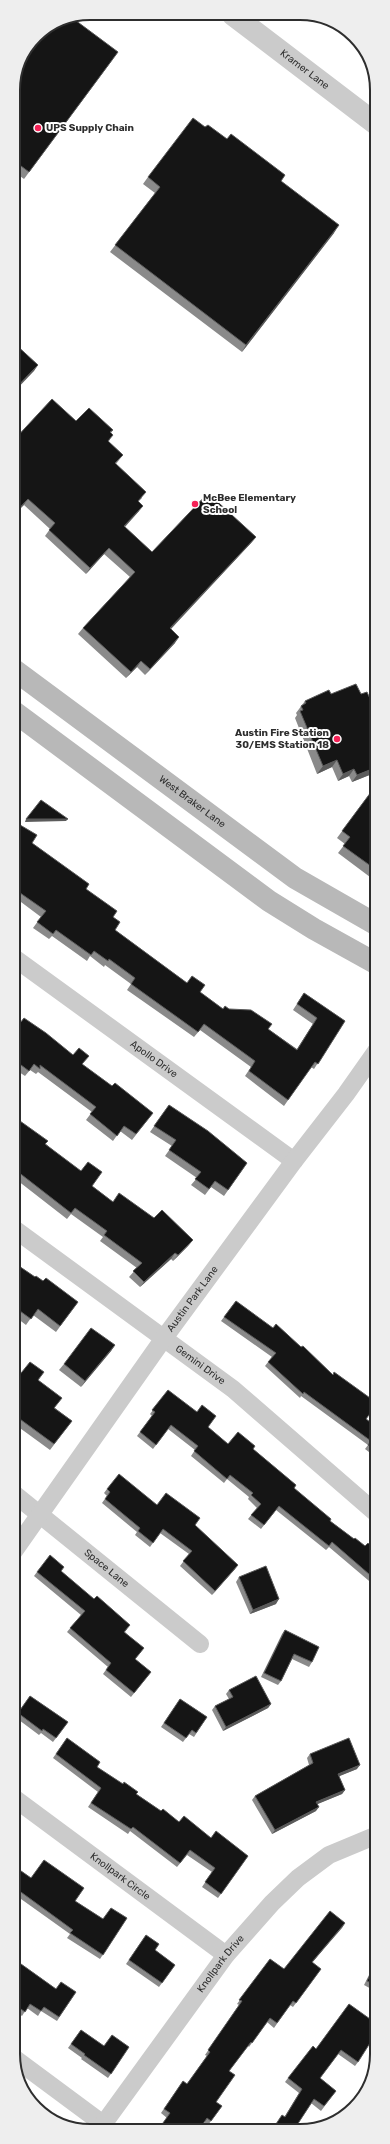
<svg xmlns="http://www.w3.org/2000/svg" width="390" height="2144" font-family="Rubik,sans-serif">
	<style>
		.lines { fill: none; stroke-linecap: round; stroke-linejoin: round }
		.minor { stroke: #cbcbcb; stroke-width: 18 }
		.tertiary { stroke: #cbcbcb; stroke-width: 22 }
		.secondary { stroke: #b8b8b8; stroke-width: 22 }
		.wall { fill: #8a8a8a }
		.shaded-wall { fill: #5b5b5b }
		.building { fill: #151515; stroke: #5b5b5b }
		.poi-dot { fill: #f52156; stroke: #fff; stroke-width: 1.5 }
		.labels { text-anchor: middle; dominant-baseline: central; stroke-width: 4; stroke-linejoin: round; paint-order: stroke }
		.street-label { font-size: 10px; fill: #2e2e2e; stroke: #fff }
		.poi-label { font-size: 10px; font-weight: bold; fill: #2e2e2e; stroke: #fff; text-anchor: start }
		.rim { fill: none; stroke: #2e2e2e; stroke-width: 2 }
	</style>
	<rect width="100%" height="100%" fill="#fff"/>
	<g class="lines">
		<!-- minor -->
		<g class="minor">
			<path id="s1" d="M13 957 294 1161"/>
			<path id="s2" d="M13 1228 233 1389 377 1514"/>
			<path id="s3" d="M13 1493 200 1644"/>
			<path id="s4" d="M14 1551 164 1338 294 1161 346 1094 377 1050"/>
			<path id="s5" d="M14 1798 226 1955"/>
			<path d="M14 2058 103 2124"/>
			<path id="s6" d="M99 2130 226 1955 272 1903 298 1878 329 1855 377 1835"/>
		</g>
		<!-- tertiary -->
		<path class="tertiary" id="s7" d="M233 15 376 124"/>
		<!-- secondary -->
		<g class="secondary">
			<path id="s8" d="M13 669 295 878 377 925"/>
			<path d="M13 711 269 901 314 929 377 964"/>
		</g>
	</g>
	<!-- wall -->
	<g class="wall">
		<path d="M113 59 24 179 13 171V85Z"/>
		<path d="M205 127 227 139 285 175 281 181 334 233 242 352 110 252 155 193 143 184 148 177Z"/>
		<path d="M76 421 113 430 111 433 109 442 123 455 116 464 142 498 139 501V511L125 527 152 552 256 537 251 543 171 629 175 643 145 675 137 667 126 678 78 634 83 628 130 577 104 554 86 574 45 536 50 529 24 505Z"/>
		<path d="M331 694H361L376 712 371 718 377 730V739L373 743 377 750V772L352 782 349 776 338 781 332 767 317 774 295 718 297 715 296 713 305 701Z"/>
		<path d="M377 784V867L370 877 338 853 345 844 337 838Z"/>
		<path d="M13 825 32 843 86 889 113 917 115 930 187 983 223 1009H229L268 1029 297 1049 313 1024 293 1010 304 993 345 1021 314 1069 311 1067 284 1106 245 1076 251 1067 200 1030 194 1037 127 990 131 984 105 965 104 967 90 956 87 961 52 936 49 939 33 928 41 917 13 896Z"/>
		<path d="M13 1032 82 1065 112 1086 153 1113 132 1140 120 1131 113 1141 86 1120 92 1112 38 1072 36 1074 30 1070 25 1076 13 1068Z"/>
		<path d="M169 1105 247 1163 224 1196 211 1187 205 1195 191 1185 197 1178 165 1156 172 1146 150 1132Z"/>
		<path d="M13 1116 46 1144 92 1186 113 1202 154 1218 193 1240 188 1246 173 1261 171 1259 140 1287 129 1277 137 1268 100 1241 103 1237 71 1214 67 1219 13 1177Z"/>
		<path d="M13 1262 35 1277 43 1281 78 1302 56 1332 33 1315 26 1325 13 1315Z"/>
		<path d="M236 1301 366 1419 377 1427V1458L365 1449 368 1445 301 1396 300 1398 265 1366 272 1357 221 1321Z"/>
		<path d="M115 1345 111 1351 81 1387 59 1370 64 1364Z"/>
		<path d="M38 1380 55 1408 72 1421 50 1450 13 1423V1383Z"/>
		<path d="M168 1390 208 1427 228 1444 253 1449 296 1485 294 1489 330 1521 354 1539 365 1546 377 1552V1585L375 1586 329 1547 326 1550 276 1510 261 1529 248 1519 257 1508 248 1499 249 1497 227 1479 224 1483 191 1456 195 1450 168 1429 153 1449 137 1436 152 1416 150 1414Z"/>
		<path d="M107 1489 157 1505 195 1526 235 1569 212 1595 180 1566 189 1554 160 1533 150 1547 135 1535 137 1532 102 1503 107 1496 104 1493Z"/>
		<path d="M61 1571 127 1629 125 1632 141 1652 135 1659 151 1672 131 1697 103 1674 108 1667 67 1632 81 1615 34 1576 37 1572Z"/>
		<path d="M239 1577 276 1604 250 1614 236 1582Z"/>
		<path d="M285 1630 312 1662 309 1667 292 1659 281 1681 278 1685 261 1677 282 1634Z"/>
		<path d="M229 1690 271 1704 268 1708 223 1731 212 1710 215 1706 229 1699 226 1694Z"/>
		<path d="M30 1696 68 1722 53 1742 41 1733 39 1735 15 1717Z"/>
		<path d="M180 1699 207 1717 194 1737 189 1734 183 1742 161 1727Z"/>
		<path d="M67 1738 97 1767 161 1811 179 1822 248 1856 218 1898 202 1887 212 1872 187 1855 177 1867 130 1831 128 1834 88 1807 98 1792 53 1758Z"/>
		<path d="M310 1754 357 1769 339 1776 345 1790 342 1794 317 1804 316 1811 272 1834 252 1800 255 1796 309 1765 307 1758Z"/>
		<path d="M14 1866 31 1878 75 1901 103 1919 127 1918 100 1959 67 1938 70 1934 14 1894Z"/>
		<path d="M376 1908 377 1909V1927L371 1926 373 1913Z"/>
		<path d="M345 1923 312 1963 321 1969 293 2007 290 2005 274 2028 267 2022 249 2047 248 2046 229 2071 216 2102 222 2106 208 2125 204 2122 199 2130H158L167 2118 161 2113 183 2081 187 2084 207 2056 205 2055 239 2005 237 2004 270 1959 284 1969Z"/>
		<path d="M146 1935 155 1950 175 1965 159 1987 126 1964Z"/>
		<path d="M14 1959 56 1989 76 1992 57 2021 41 2011 38 2016 27 2008 22 2016 14 2010Z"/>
		<path d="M377 1959V1992L364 1985Z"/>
		<path d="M349 2004 358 2062 355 2066 338 2054 320 2078 336 2091 321 2111 311 2103 297 2125 285 2116 299 2093 285 2082 288 2078 316 2049Z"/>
		<path d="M81 2030 104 2046 129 2047 108 2078 81 2059 82 2058 68 2048Z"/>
	</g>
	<!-- shaded-wall -->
	<g class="shaded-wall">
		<path d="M339 225 334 233 242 352 246 345Z"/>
		<path d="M38 365 34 371 13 393V391Z"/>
		<path d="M28 499 24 505 13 516V515Z"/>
		<path d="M143 506 139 511 120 532 124 526Z"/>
		<path d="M256 537 251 543 166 634 170 628Z"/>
		<path d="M109 548 104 554 86 574 90 568Z"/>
		<path d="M179 637 175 643 145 675 150 669Z"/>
		<path d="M141 661 137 667 126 678 131 672Z"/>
		<path d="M376 712 371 719 370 715Z"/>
		<path d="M377 736V739L374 743 366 746 372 738Z"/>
		<path d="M337 760 332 767 317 774 323 766Z"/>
		<path d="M377 767V772L352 782 357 775Z"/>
		<path d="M354 769 349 776 338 781 343 774Z"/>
		<path d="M26 819H68L66 821 25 822Z"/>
		<path d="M193 1240 188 1246 173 1261 178 1255Z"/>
		<path d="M175 1253 171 1259 140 1287 144 1282Z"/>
		<path d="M115 1345 111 1351 81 1387 85 1381Z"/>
		<path d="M238 1565 235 1569 212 1595 215 1591Z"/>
		<path d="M279 1599 276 1604 250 1614 253 1610Z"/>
		<path d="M271 1704 268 1708 223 1731 226 1727Z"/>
		<path d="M360 1765 357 1769 335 1778 338 1774Z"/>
		<path d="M345 1790 342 1794 313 1806 316 1802Z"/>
		<path d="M319 1807 316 1811 272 1834 275 1830Z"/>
		<path d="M374 1921 377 1922V1927L371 1926Z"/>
		<path d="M345 1923 342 1928 309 1966 312 1962Z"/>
	</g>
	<!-- building -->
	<g class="building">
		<path d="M71 17 118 52 29 172 13 160V85L36 35 61 19Z"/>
		<path d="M193 118 205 127 208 125 227 139 231 134 285 175 281 181 339 225 246 345 115 245 160 187 148 177Z"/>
		<path d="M13 342 38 365 13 391Z"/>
		<path d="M52 399 76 421 89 408 113 430 110 432 113 435 108 441 123 455 115 463 146 492 138 501 143 506 124 526 152 552 208 493 256 537 170 628 179 637 150 669 141 661 131 672 83 628 135 572 109 548 90 568 49 530 55 523 28 499 13 515V441Z"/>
		<path d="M356 684 361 694 367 692 376 712 370 715 377 730V736L372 738 377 750V767L357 775 354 769 343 774 337 760 323 766 300 711 303 710 301 706 306 703 305 701 329 690 331 694Z"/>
		<path d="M377 784V867L375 869 343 846 350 837 342 831Z"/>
		<path d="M41 800 68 819H26Z"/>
		<path d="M15 822 37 835 32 843 89 884 86 889 117 911 113 917 120 922 115 930 187 983 192 976 205 985 200 992 223 1009 225 1006 229 1009 251 1010 272 1024 268 1029 297 1050 317 1018 297 1004 304 993 345 1021 318 1064 315 1062 288 1100 249 1071 255 1061 204 1024 198 1032 131 984 135 978 109 959 108 961 94 951 91 955 56 930 53 934 37 922 46 911 13 888V825Z"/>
		<path d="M24 1018 46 1033 73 1055 79 1048 89 1056 82 1064 112 1086 115 1083 153 1113 136 1134 124 1126 117 1136 90 1114 96 1107 40 1065V1069L34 1064 29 1071 13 1059V1032Z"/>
		<path d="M169 1105 208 1131 247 1163 228 1190 215 1181 209 1189 195 1179 201 1172 169 1150 176 1140 154 1126Z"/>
		<path d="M13 1116 48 1141 45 1144 81 1171 88 1162 102 1172 92 1186 113 1202 119 1193 154 1218 162 1210 193 1240 178 1255 175 1253 144 1282 133 1271 142 1263 104 1235 107 1231 75 1208 71 1213 13 1168Z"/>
		<path d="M13 1262 35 1277 36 1276 43 1281 46 1278 78 1302 60 1326 38 1309 31 1319 13 1306 16 1303 13 1301Z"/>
		<path d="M236 1301 273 1328 276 1324 301 1347 303 1346 333 1375 334 1372 377 1403V1404L366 1419 377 1427V1452L368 1445 371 1441 304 1392 303 1394 268 1362 276 1353 224 1317Z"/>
		<path d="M91 1328 115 1345 85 1381 64 1364Z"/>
		<path d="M30 1362 44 1372 38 1380 62 1398 54 1408 72 1421 54 1444 13 1414V1383Z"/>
		<path d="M168 1390 197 1412 202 1405 216 1416 208 1427 228 1444 238 1432 255 1446 253 1449 296 1485 294 1488 331 1519 330 1521 354 1539 355 1538 365 1546 368 1543 377 1552V1581L332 1542 329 1546 279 1506 264 1525 251 1515 261 1504 251 1495 253 1493 230 1475 227 1479 194 1451 198 1446 171 1425 156 1445 140 1432 155 1412 152 1410Z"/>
		<path d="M119 1474 157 1505 166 1493 200 1518 195 1525 238 1565 215 1591 183 1561 192 1551 163 1529 153 1543 138 1531 140 1528 105 1499 110 1492 107 1489Z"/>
		<path d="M50 1555 64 1567 61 1571 94 1599 97 1596 130 1625 124 1632 144 1648 135 1659 151 1672 134 1693 106 1670 111 1663 70 1628 85 1611 37 1572Z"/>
		<path d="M266 1566 279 1599 253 1610 239 1577Z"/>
		<path d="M285 1630 319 1647 312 1662 294 1654 281 1681 264 1673Z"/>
		<path d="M256 1676 271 1704 226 1727 215 1706 233 1697 229 1690Z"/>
		<path d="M30 1696 68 1722 56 1738 43 1729 42 1731 18 1713Z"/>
		<path d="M180 1699 207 1717 196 1733 192 1730 186 1738 164 1723Z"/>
		<path d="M67 1738 100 1762 97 1767 123 1784 124 1782 138 1792 136 1794 161 1811 163 1809 179 1822 184 1816 211 1838 216 1831 248 1856 221 1894 205 1882 215 1868 190 1850 180 1863 133 1827 131 1829 91 1803 101 1788 56 1754Z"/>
		<path d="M349 1738 360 1765 338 1774 345 1790 316 1802 319 1807 275 1830 255 1796 313 1763 310 1754Z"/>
		<path d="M44 1860 84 1888 75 1901 103 1919 111 1908 127 1918 103 1955 70 1933 73 1930 14 1887V1866L31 1878Z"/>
		<path d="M376 1908 377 1909V1922L374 1921Z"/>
		<path d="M330 1911 345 1923 312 1962 321 1969 296 2003 293 2001 277 2023 270 2018 252 2043 251 2042 229 2071 235 2075 216 2102 222 2106 211 2121 207 2118 199 2130H190L189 2129 188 2130H158L170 2113 164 2109 183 2081 187 2084 210 2052 208 2050 242 2001 239 2000 270 1959 284 1969Z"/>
		<path d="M146 1935 159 1944 155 1950 175 1965 162 1983 129 1960Z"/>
		<path d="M14 1959 56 1989 61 1982 76 1992 59 2017 44 2007 41 2011 30 2004 25 2012 14 2004Z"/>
		<path d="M377 1961V1986L367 1981Z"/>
		<path d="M349 2004 377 2024V2032L358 2062 341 2050 320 2078 336 2091 324 2106 314 2099 297 2125 299 2126 296 2130H272L282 2115 285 2117 302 2089 288 2078 313 2046 316 2049Z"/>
		<path d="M81 2030 104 2046 112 2035 129 2047 111 2074 84 2055 85 2054 71 2044Z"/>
	</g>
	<!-- markers -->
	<g class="poi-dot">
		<circle cx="38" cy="128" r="4"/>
		<circle cx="195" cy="504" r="4"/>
		<circle cx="337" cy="739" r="4"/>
	</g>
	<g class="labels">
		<!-- street labels -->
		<g class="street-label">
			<text stroke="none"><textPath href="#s7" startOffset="90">Kramer Lane</textPath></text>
			<text stroke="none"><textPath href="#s8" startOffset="223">West Braker Lane</textPath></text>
			<text stroke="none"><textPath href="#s1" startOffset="174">Apollo Drive</textPath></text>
			<text stroke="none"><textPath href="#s4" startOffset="309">Austin Park Lane</textPath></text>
			<text stroke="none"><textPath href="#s2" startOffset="232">Gemini Drive</textPath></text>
			<text stroke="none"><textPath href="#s3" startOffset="120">Space Lane</textPath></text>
			<text stroke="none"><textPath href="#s5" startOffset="132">Knollpark Circle</textPath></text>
			<text stroke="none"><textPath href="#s6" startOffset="206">Knollpark Drive</textPath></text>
		</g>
		<!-- poi labels -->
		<g class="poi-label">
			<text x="46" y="128">UPS Supply Chain</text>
			<text x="203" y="498">McBee Elementary<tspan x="203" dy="12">School</tspan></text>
			<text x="329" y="733" text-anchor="end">Austin Fire Station<tspan x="329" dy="12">30/EMS Station 18</tspan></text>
		</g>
	</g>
	<!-- crop -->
	<path d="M0 0H390V2144H0ZM90 20H300A70 70 0 0 1 370 90V2054A70 70 0 0 1 300 2124H90A70 70 0 0 1 20 2054V90A70 70 0 0 1 90 20Z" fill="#eee" fill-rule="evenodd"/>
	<path class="rim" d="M90 20H300A70 70 0 0 1 370 90V2054A70 70 0 0 1 300 2124H90A70 70 0 0 1 20 2054V90A70 70 0 0 1 90 20Z"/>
</svg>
